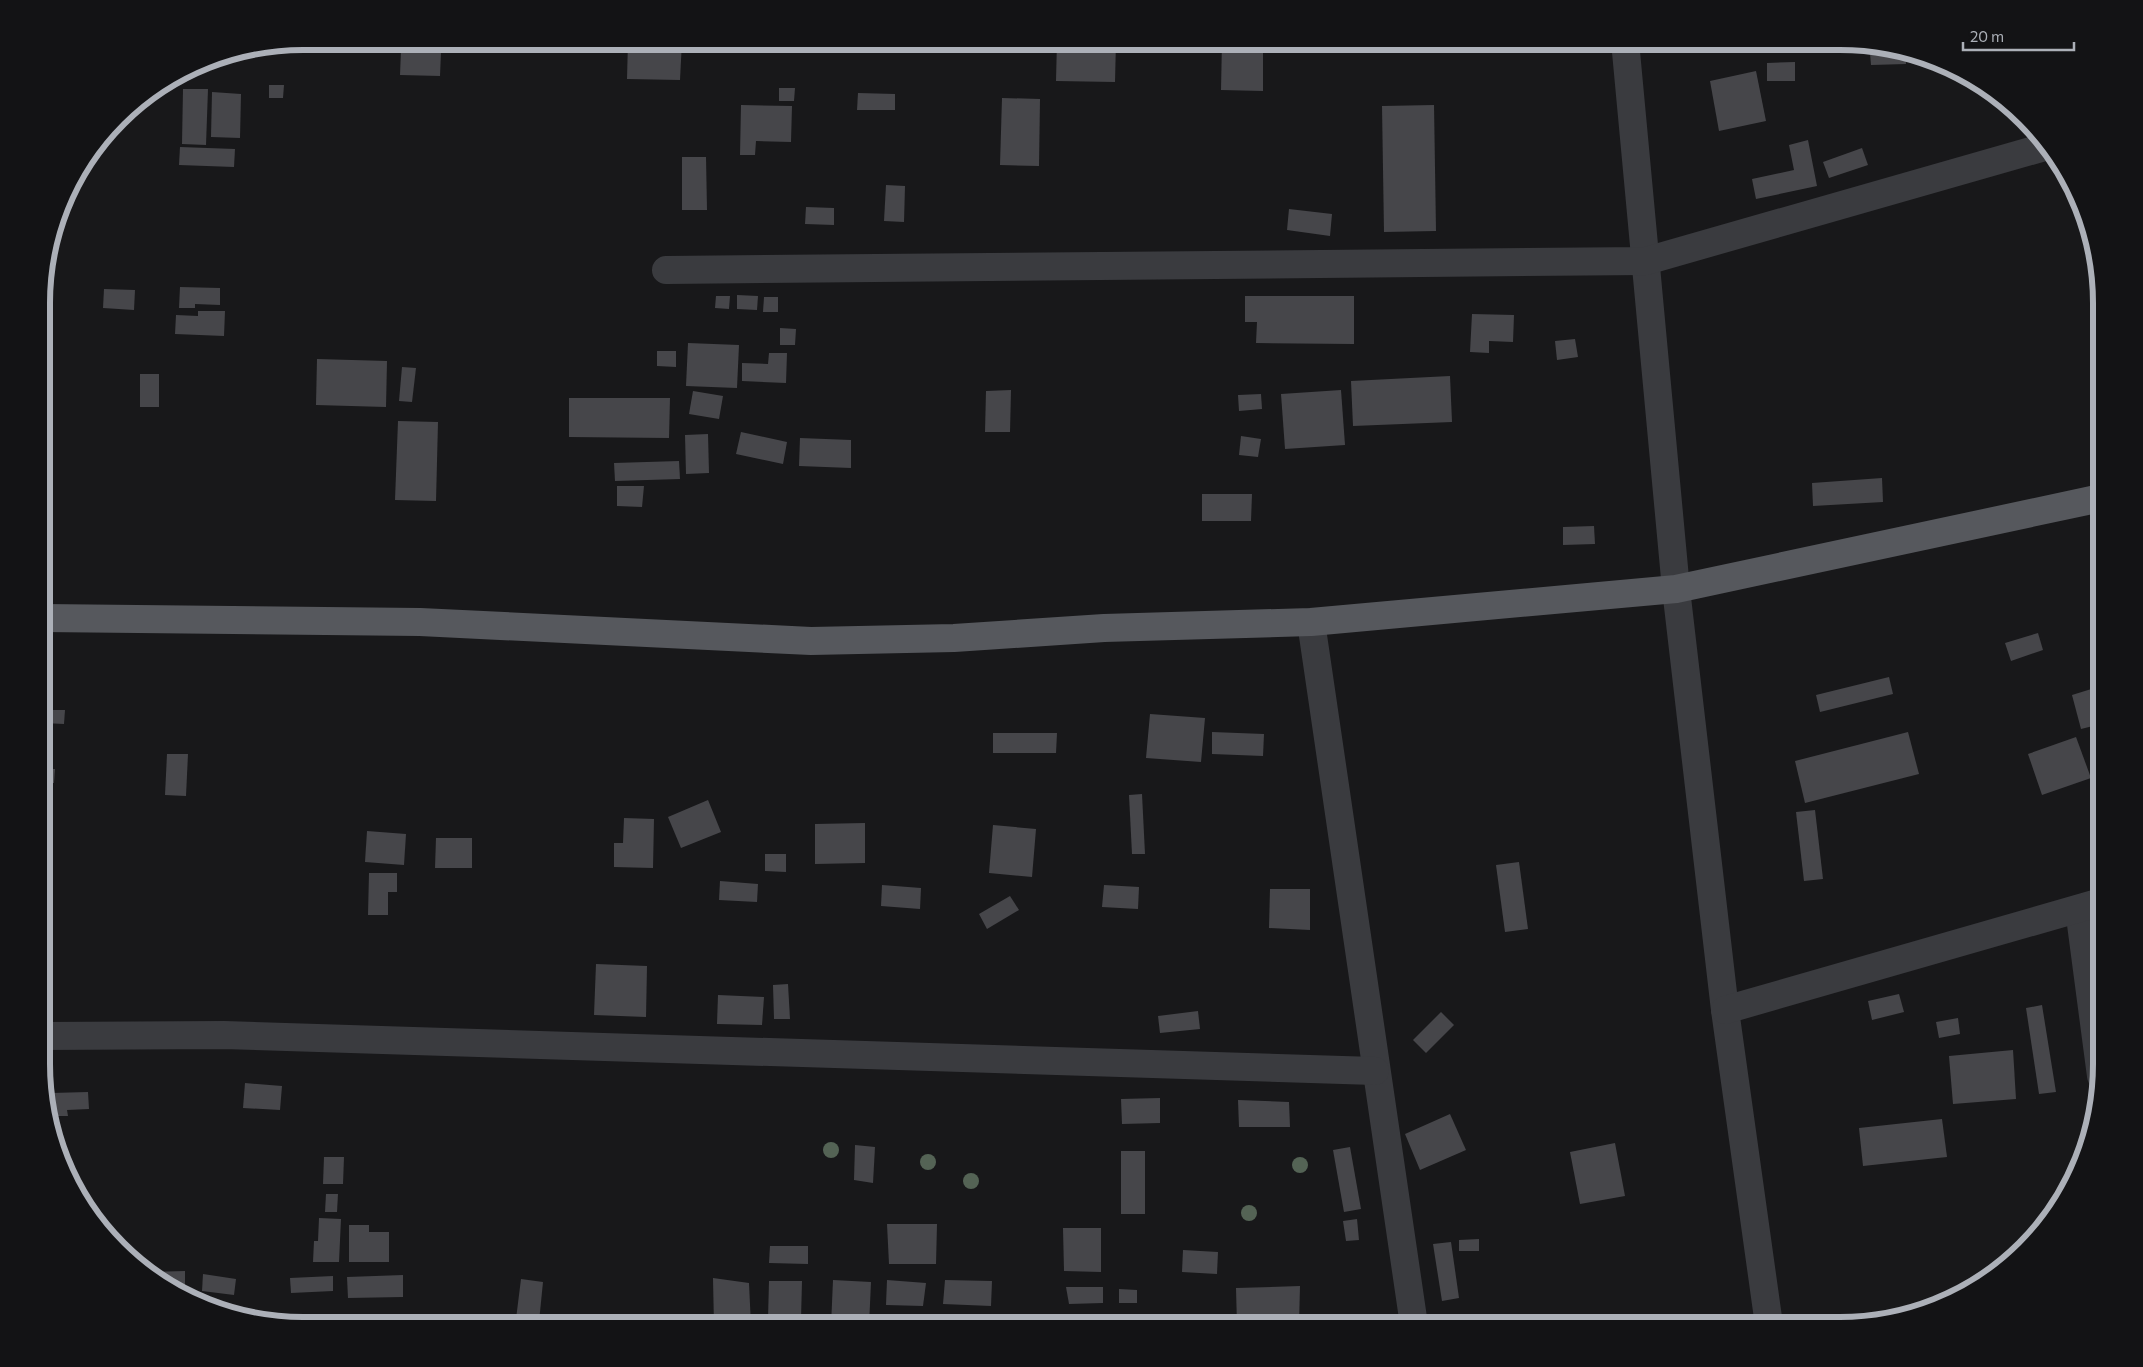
<svg xmlns="http://www.w3.org/2000/svg" width="2143" height="1367" font-family="Commissioner,sans-serif">
	<style>
		.building { fill: #46464a }
		.lines { fill: none; stroke-linecap: round; stroke-linejoin: round }
		.minor { stroke: #3a3b3f; stroke-width: 28 }
		.major { stroke: #56585d; stroke-width: 28 }
		.tree { fill: #546355 }
		.rim { fill: none; stroke: #acb0b8; stroke-width: 6 }
	</style>
	<rect width="100%" height="100%" fill="#18181a"/>
	<!-- building -->
	<g class="building">
		<path d="M628 41H682L680 80 627 79Z"/>
		<path d="M1057 41H1116L1115 82 1056 81Z"/>
		<path d="M1222 41H1263V91L1221 90Z"/>
		<path d="M1751 41H1793L1794 46 1752 53Z"/>
		<path d="M401 50 441 52 440 76 400 75Z"/>
		<path d="M1905 52 1906 64 1871 65 1870 53Z"/>
		<path d="M1795 62V81H1767V63Z"/>
		<path d="M1756 71 1766 121 1719 131 1710 81Z"/>
		<path d="M269 85H284L283 98H269Z"/>
		<path d="M779 88H795L794 101H779Z"/>
		<path d="M183 89H208L206 145 182 144Z"/>
		<path d="M212 92 241 94 240 138 211 137Z"/>
		<path d="M858 93 895 94V110H857Z"/>
		<path d="M1002 98 1040 99 1039 166 1000 165Z"/>
		<path d="M741 105 792 106 791 142 756 141 755 155H740Z"/>
		<path d="M1434 105 1436 231 1384 232 1382 106Z"/>
		<path d="M1808 140 1817 186 1756 199 1752 179 1794 170 1789 145Z"/>
		<path d="M180 147 235 149 234 167 179 165Z"/>
		<path d="M1862 148 1868 165 1829 178 1823 162Z"/>
		<path d="M682 157H706L707 210H682Z"/>
		<path d="M886 185 905 186 904 222 884 221Z"/>
		<path d="M806 207 834 208V225L805 224Z"/>
		<path d="M1289 209 1332 214 1330 236 1287 230Z"/>
		<path d="M180 287 220 288V305L195 304V308H179Z"/>
		<path d="M104 289 135 290 134 310 103 308Z"/>
		<path d="M737 295 758 296 757 310 737 309Z"/>
		<path d="M716 296H730L729 309 715 308Z"/>
		<path d="M1245 296H1354V344L1256 343 1257 322H1245Z"/>
		<path d="M764 297H778V312H763Z"/>
		<path d="M198 311H225L224 336 175 334 176 315 198 316Z"/>
		<path d="M1472 314 1514 315 1513 342 1489 341V353L1470 352Z"/>
		<path d="M780 328 796 329 795 345H780Z"/>
		<path d="M1575 339 1578 357 1557 360 1555 341Z"/>
		<path d="M688 343 739 345 737 388 686 386Z"/>
		<path d="M657 351H676V367L657 366Z"/>
		<path d="M769 353H787L786 383 742 381V363L768 364Z"/>
		<path d="M317 359 387 361 386 407 316 405Z"/>
		<path d="M402 367 416 368 412 402 399 401Z"/>
		<rect x="140" y="374" width="19" height="33"/>
		<path d="M1450 376 1452 422 1353 426 1351 381Z"/>
		<path d="M1011 390 1010 432H985L986 391Z"/>
		<path d="M1341 390 1345 445 1285 449 1281 394Z"/>
		<path d="M693 391 723 396 719 419 689 414Z"/>
		<path d="M1261 394 1262 409 1239 411 1238 395Z"/>
		<path d="M569 398H670L669 438 569 437Z"/>
		<path d="M398 421 438 422 436 501 395 500Z"/>
		<path d="M741 432 787 442 783 464 736 454Z"/>
		<path d="M708 434 709 473 686 474 685 435Z"/>
		<path d="M1241 436 1261 439 1258 457 1239 455Z"/>
		<path d="M800 438 851 440V468L799 466Z"/>
		<path d="M679 461 680 479 615 481 614 463Z"/>
		<path d="M1882 478 1883 502 1813 506 1812 483Z"/>
		<path d="M617 486H644L642 507 617 506Z"/>
		<path d="M1202 494H1252L1251 521H1202Z"/>
		<path d="M1594 526 1595 544 1563 545V527Z"/>
		<path d="M2038 633 2043 650 2011 661 2005 643Z"/>
		<path d="M1889 677 1893 694 1820 712 1816 695Z"/>
		<path d="M2101 686V724L2081 729 2072 695Z"/>
		<path d="M43 710H65L64 724 43 723Z"/>
		<path d="M1150 714 1205 718 1201 762 1146 758Z"/>
		<path d="M1212 732 1264 734 1263 756 1212 754Z"/>
		<path d="M1908 732 1919 774 1805 803 1795 761Z"/>
		<path d="M993 733H1057L1056 753H993Z"/>
		<path d="M2076 737 2091 778 2042 795 2028 754Z"/>
		<path d="M167 754H188L186 796 165 795Z"/>
		<path d="M43 769H55L54 783H43Z"/>
		<path d="M1142 794 1145 854H1132L1129 795Z"/>
		<path d="M708 800 721 832 681 848 668 817Z"/>
		<path d="M1815 810 1823 879 1804 881 1796 812Z"/>
		<path d="M624 818 654 819 653 868 614 867V843H623Z"/>
		<path d="M865 823V863L815 864V824Z"/>
		<path d="M993 825 1036 829 1032 877 989 873Z"/>
		<path d="M367 831 406 834 404 865 365 862Z"/>
		<path d="M436 838H472V868H435Z"/>
		<path d="M765 854H786V872L765 871Z"/>
		<path d="M1519 862 1528 929 1505 932 1496 865Z"/>
		<path d="M369 873H397V892H388V915H368Z"/>
		<path d="M720 881 758 884 757 902 719 900Z"/>
		<path d="M882 885 921 888 920 909 881 906Z"/>
		<path d="M1104 885 1139 887 1138 909 1102 907Z"/>
		<path d="M1270 889H1310V930L1269 928Z"/>
		<path d="M1010 896 1019 910 987 929 979 914Z"/>
		<path d="M596 964 647 966 646 1017 594 1015Z"/>
		<path d="M788 984 790 1019H774L773 985Z"/>
		<path d="M1899 994 1904 1012 1872 1020 1868 1001Z"/>
		<path d="M718 995 764 997 762 1025 717 1024Z"/>
		<path d="M2042 1005 2056 1092 2039 1094 2026 1008Z"/>
		<path d="M1198 1011 1200 1029 1160 1033 1158 1016Z"/>
		<path d="M1441 1012 1454 1025 1426 1053 1413 1040Z"/>
		<path d="M1958 1018 1960 1034 1939 1038 1936 1022Z"/>
		<path d="M2013 1050 2016 1099 1953 1104 1949 1056Z"/>
		<path d="M245 1083 282 1086 280 1110 243 1108Z"/>
		<path d="M88 1092 89 1109 67 1110 68 1116H53L51 1093Z"/>
		<path d="M1160 1098V1123L1122 1124 1121 1099Z"/>
		<path d="M1238 1100 1289 1102 1290 1127H1239Z"/>
		<path d="M1450 1114 1466 1150 1420 1170 1405 1134Z"/>
		<path d="M1942 1119 1947 1157 1863 1166 1859 1128Z"/>
		<path d="M1615 1143 1625 1196 1580 1204 1570 1152Z"/>
		<path d="M855 1145 875 1147 873 1183 854 1180Z"/>
		<path d="M1350 1147 1361 1209 1344 1212 1333 1150Z"/>
		<rect x="1121" y="1151" width="24" height="63"/>
		<path d="M324 1157H344L343 1184H323Z"/>
		<path d="M61 1160 72 1161 71 1180Z"/>
		<path d="M326 1194H338L337 1212H325Z"/>
		<path d="M319 1218 341 1219 339 1262H313L314 1241H318Z"/>
		<path d="M1357 1219 1359 1240 1346 1241 1343 1221Z"/>
		<path d="M887 1224H937L936 1264H889Z"/>
		<path d="M349 1225H369V1232H389V1262H349Z"/>
		<path d="M1063 1228H1101V1272L1064 1271Z"/>
		<path d="M1479 1239V1251H1459V1240Z"/>
		<path d="M1451 1242 1459 1298 1442 1301 1433 1244Z"/>
		<path d="M770 1246H808V1264L769 1263Z"/>
		<path d="M1183 1250 1218 1252 1217 1274 1182 1272Z"/>
		<path d="M185 1271V1294L158 1282 148 1272Z"/>
		<path d="M203 1274 236 1279 234 1295 202 1291Z"/>
		<path d="M403 1275V1297L348 1298 347 1277Z"/>
		<path d="M333 1276V1291L291 1293 290 1278Z"/>
		<path d="M713 1278 749 1283 751 1326H714Z"/>
		<path d="M521 1279 543 1282 539 1322 516 1319Z"/>
		<path d="M833 1280 871 1282 869 1326H831Z"/>
		<path d="M887 1280 926 1283 923 1306 886 1305Z"/>
		<path d="M945 1280 992 1281 991 1306 943 1304Z"/>
		<path d="M769 1281H802L801 1319H768Z"/>
		<path d="M1300 1286 1299 1325H1237L1236 1288Z"/>
		<path d="M1066 1287H1103V1303L1069 1304Z"/>
		<path d="M1119 1289 1137 1290V1303H1119Z"/>
		<path d="M1194 1317 1198 1325H1176Z"/>
		<path d="M410 1322V1326H400V1323Z"/>
	</g>
	<g class="lines">
		<!-- minor -->
		<g class="minor">
			<path d="M1625 41 1676 589 1725 1010 1769 1325"/>
			<path d="M666 270 1646 261 2048 146"/>
			<path d="M1311 622 1414 1325"/>
			<path d="M2079 909 2101 1076"/>
			<path d="M1725 1010 2101 902"/>
			<path d="M43 1036 224 1035 1375 1071"/>
		</g>
		<!-- major -->
		<path class="major" d="M43 618 420 622 811 641 954 638 1104 628 1311 622 1676 589 2101 498"/>
	</g>
	<!-- trees -->
	<g class="tree">
		<circle cx="831" cy="1150" r="8"/>
		<circle cx="928" cy="1162" r="8"/>
		<circle cx="1300" cy="1165" r="8"/>
		<circle cx="971" cy="1181" r="8"/>
		<circle cx="1249" cy="1213" r="8"/>
	</g>
	<!-- crop -->
	<path d="M0 0H2143V1367H0ZM303 50H1840A253 253 0 0 1 2093 303V1064A253 253 0 0 1 1840 1317H303A253 253 0 0 1 50 1064V303A253 253 0 0 1 303 50Z" fill="#131315" fill-rule="evenodd"/>
	<path class="rim" d="M303 50H1840A253 253 0 0 1 2093 303V1064A253 253 0 0 1 1840 1317H303A253 253 0 0 1 50 1064V303A253 253 0 0 1 303 50Z"/>
	<!-- scale -->
	<path d="M1963 42v8h111v-8" fill="none" stroke="#acb0b8" stroke-width="2.5"/>
	<text x="1970" y="42" font-size="15" fill="#acb0b8" stroke="#131315" stroke-width="4" paint-order="stroke">20 m</text>
</svg>
